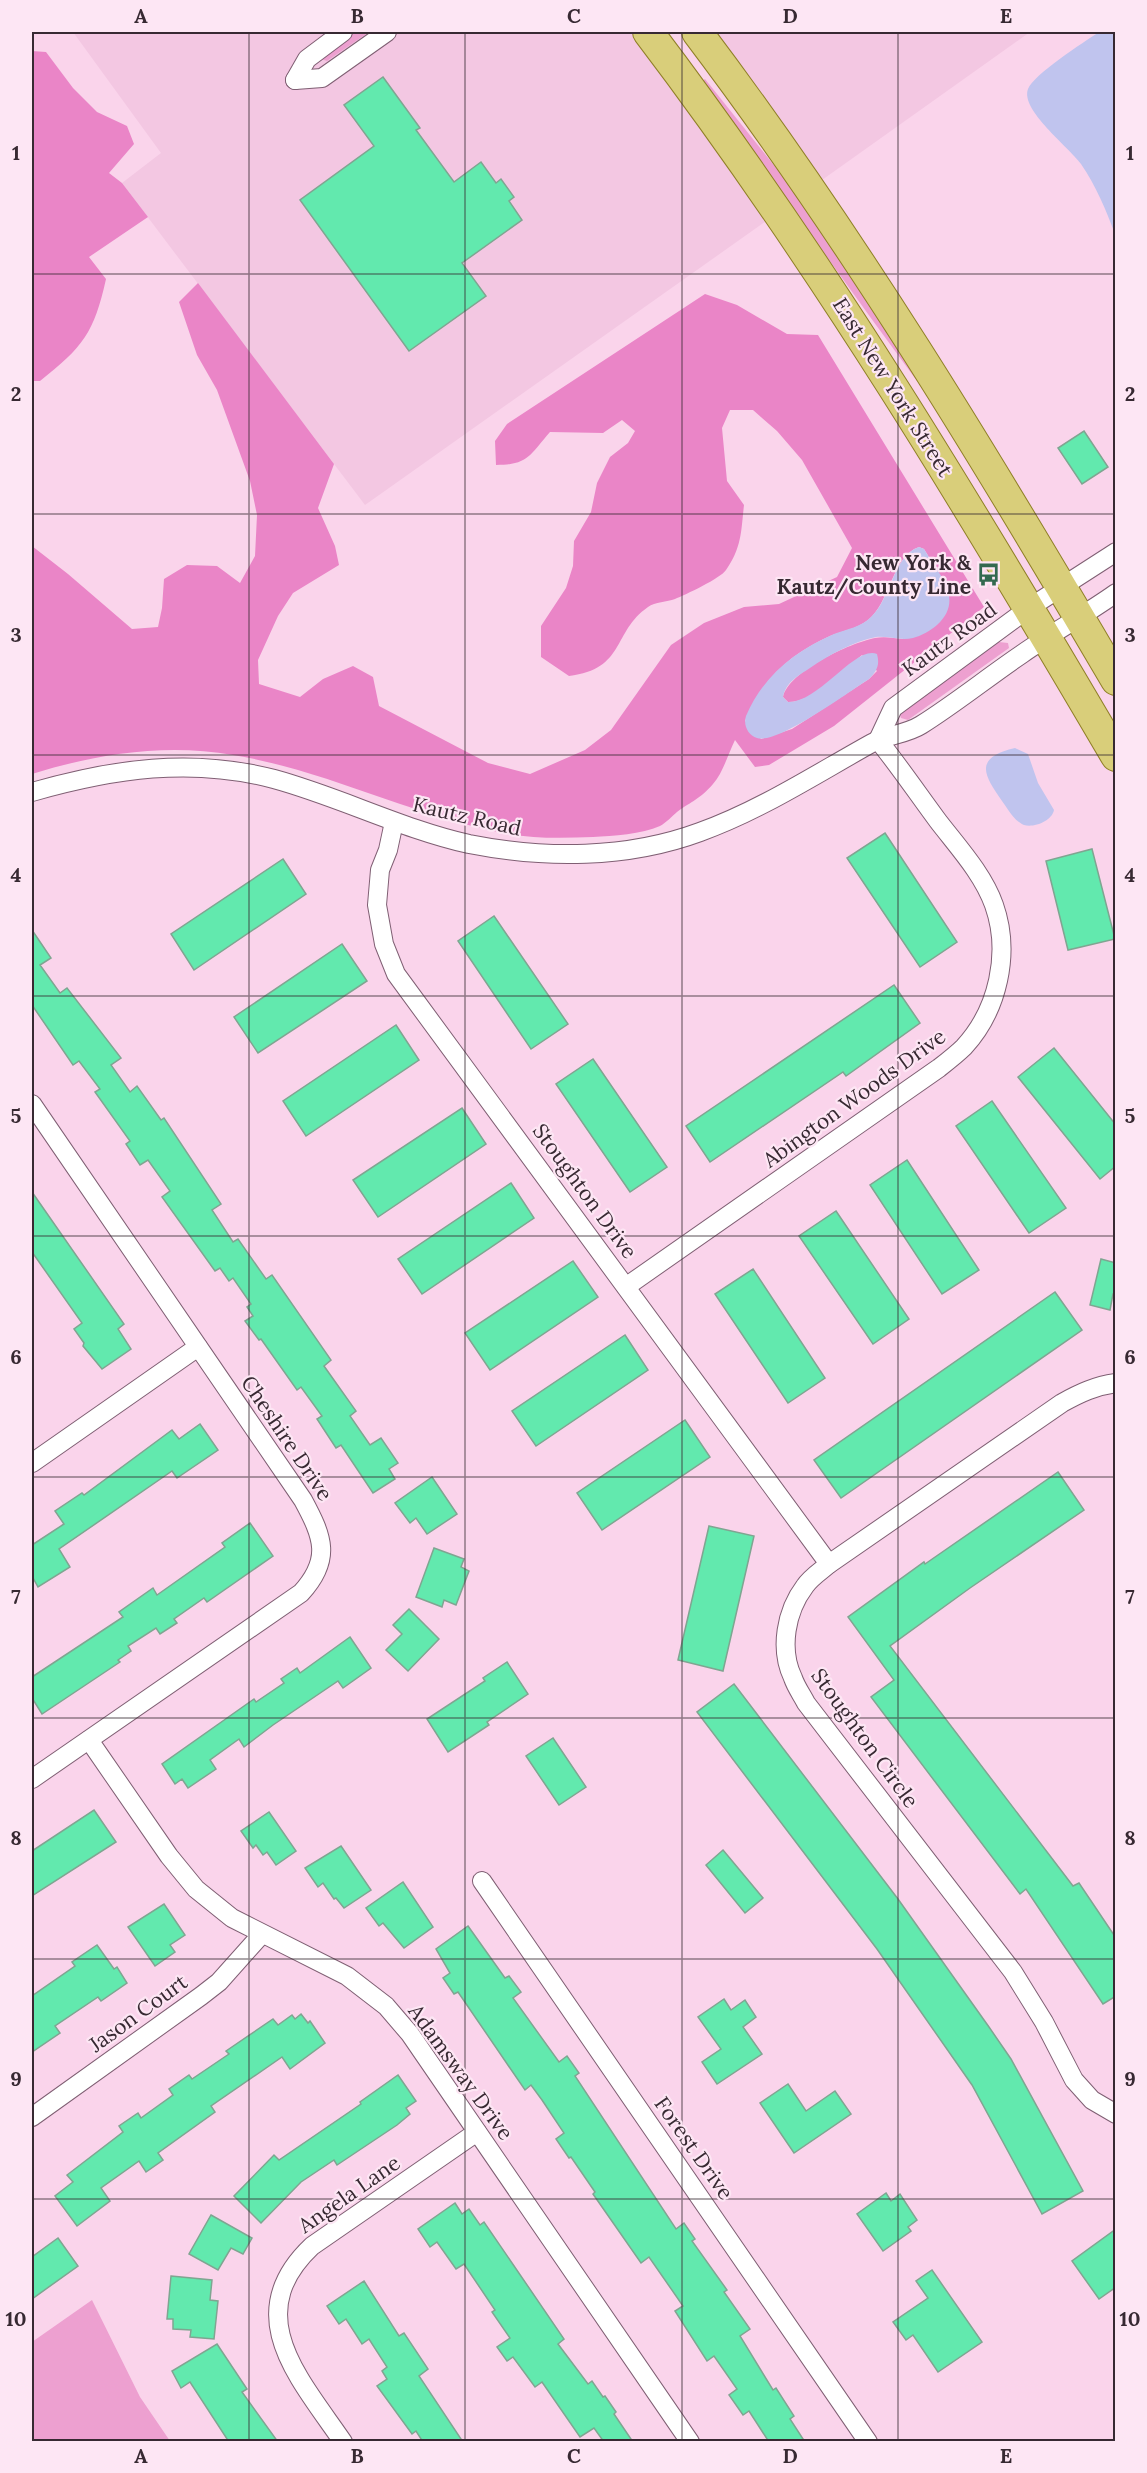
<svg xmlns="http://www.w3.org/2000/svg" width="1147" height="2473" font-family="Lora,serif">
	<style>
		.built { fill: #f3c7e2 }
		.green { fill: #eda0d0 }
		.forest { fill: #ea85c7; fill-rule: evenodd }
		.water { fill: #c0c4ee }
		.building { fill: #62e9ae; stroke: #7fa591; stroke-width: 1.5 }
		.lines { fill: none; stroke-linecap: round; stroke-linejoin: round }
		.street-casing { stroke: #7f5f73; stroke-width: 20 }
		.primary-casing { stroke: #8f7f27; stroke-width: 32 }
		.street { stroke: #fff; stroke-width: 18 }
		.primary { stroke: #d9ce7a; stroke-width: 30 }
		.grid { fill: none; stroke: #372932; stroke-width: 1.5; stroke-opacity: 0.55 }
		.labels { text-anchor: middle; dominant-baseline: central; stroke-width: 4.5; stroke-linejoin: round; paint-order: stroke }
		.street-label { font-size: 21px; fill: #372932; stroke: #fde6f4 }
		.poi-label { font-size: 21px; font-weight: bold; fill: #372932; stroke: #fde6f4; text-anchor: end }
		.neatline { fill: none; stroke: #372932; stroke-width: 2 }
		.grid-label { font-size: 20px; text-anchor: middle; font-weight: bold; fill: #372932 }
	</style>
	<rect width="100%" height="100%" fill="#fad4eb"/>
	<!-- built -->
	<g class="built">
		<path d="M73 32H632L769 219 365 505 122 183 161 153Z"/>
		<path d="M714 32H1030L822 180Z"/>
	</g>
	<!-- green -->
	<g class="green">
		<path d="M352 32H369L327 61 321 59 322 53Z"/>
		<path d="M705 79 797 194 920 379 917 381C844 282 773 181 701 82Z"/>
		<path d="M999 642 1008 643 1009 648 908 720 901 718 899 711 989 644Z"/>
		<path d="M92 2300 140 2397 170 2441H32V2342Z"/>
	</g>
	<!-- forest -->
	<g class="forest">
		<path d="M32 51 46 52 73 88 97 112 127 126 134 144 109 173 122 183 148 217 89 257 106 279C94 333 83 347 40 381H32Z"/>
		<path d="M198 283 334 464 318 508 335 546 339 565 293 593 278 616 258 660 259 684 300 697 323 679 353 666 373 677 379 706 488 763 530 774 585 750 611 730 671 645 704 623 744 607 779 604 837 577 852 548 802 460 777 431 753 410H730L722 428 727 481 744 505C741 531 742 547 726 570 721 578 685 595 675 599 667 602 655 602 648 607 612 632 626 669 569 676L541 657V626L566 588 573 566 574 541 591 512 597 483 610 457 628 443 635 431 622 420 603 433 550 432C530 455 528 465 496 465L495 441 507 424 705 294 737 305 787 334 818 335 984 607 834 726 769 765 755 767 735 740C728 754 723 773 713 784 700 799 692 801 677 812 672 816 666 823 660 826 642 834 613 836 593 837 563 838 533 839 503 833 411 815 325 770 233 755 165 743 96 754 32 774V546L68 574 132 629 158 627 162 608 164 579 187 565 217 566 240 583 255 556 257 515 250 481 217 390 197 355 179 302ZM919 547 924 549 946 585 903 639C894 638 884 636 875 638 850 643 789 671 783 697L788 702C815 702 842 672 862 655L877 671 869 679 792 729 761 739 745 721C761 680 790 654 830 636 842 631 857 629 868 620 890 603 892 556 919 547Z"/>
	</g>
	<!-- water -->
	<g class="water">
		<path d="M1099 32H1115V234C1106 210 1096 186 1081 164 1069 147 1020 110 1028 89 1033 75 1084 42 1099 32Z"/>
		<path d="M919 547 924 549C939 575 965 599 937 625 930 631 921 636 913 638 901 641 889 636 876 637 854 641 829 655 810 668 798 676 786 682 783 697L788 702C819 703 855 645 877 654 880 665 877 671 869 679 850 691 777 745 757 738 748 735 743 725 746 716 763 676 795 651 834 634 847 629 861 627 871 617 891 599 893 556 919 547Z"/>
		<path d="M1015 748 1028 754 1038 783 1054 810C1052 821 1034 828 1024 825 1014 821 1008 809 1002 801 984 775 973 758 1015 748Z"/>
	</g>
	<!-- building -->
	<g class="building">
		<path d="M383 77 420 128 416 130 454 182 481 162 496 183 501 179 514 197 509 201 522 220 462 263 486 296 409 351 300 200 374 146 344 105Z"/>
		<path d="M1084 431 1108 467 1082 484 1058 448Z"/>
		<path d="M885 833 957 942 920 967 847 858Z"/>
		<path d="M1092 849 1115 939 1068 950 1046 861Z"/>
		<path d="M283 859 306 894 194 970 171 934Z"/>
		<path d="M494 916 568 1024 531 1049 458 941Z"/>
		<path d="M32 930 51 958 40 965 60 993 67 988 121 1058 111 1065 130 1092 137 1086 161 1120 164 1118 221 1204 212 1210 233 1242 238 1239 266 1279 272 1275 331 1360 324 1366 356 1411 350 1416 370 1445 381 1438 398 1463 389 1469 395 1479 373 1493 341 1445 336 1448 317 1419 322 1416 301 1387 297 1390 261 1339 259 1340 245 1321 253 1316 247 1307 251 1304 233 1278 229 1281 220 1268 215 1271 162 1197 170 1191 148 1160 140 1165 126 1144 130 1141 95 1092 100 1089 79 1061 73 1065 32 1005Z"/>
		<path d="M342 944 367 981 258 1053 234 1017Z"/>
		<path d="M894 985 920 1023 846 1076 843 1072 710 1162 686 1126Z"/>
		<path d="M396 1025 419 1060 306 1136 283 1101Z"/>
		<path d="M1054 1048 1116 1125V1166L1100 1179 1018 1077Z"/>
		<path d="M593 1059 667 1167 630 1192 556 1084Z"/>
		<path d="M992 1101 1066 1208 1029 1233 956 1126Z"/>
		<path d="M462 1108 486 1144 378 1217 353 1180Z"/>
		<path d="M907 1160 979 1270 942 1294 870 1185Z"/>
		<path d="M511 1183 534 1218 422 1294 398 1259Z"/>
		<path d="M32 1192 124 1324 118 1329 131 1349 102 1369 83 1346 84 1343 74 1329 82 1323 32 1252Z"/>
		<path d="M836 1211 909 1319 873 1344 799 1236Z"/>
		<path d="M1101 1259 1116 1263V1294H1113L1110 1310 1090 1305Z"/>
		<path d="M573 1261 598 1297 490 1370 465 1333Z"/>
		<path d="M753 1269 825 1378 788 1403 715 1294Z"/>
		<path d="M1055 1292 1082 1330 841 1498 814 1460Z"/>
		<path d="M625 1335 648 1370 536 1446 512 1411Z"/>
		<path d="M685 1420 710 1457 602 1530 577 1493Z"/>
		<path d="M200 1424 218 1450 177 1478 172 1471 59 1549 70 1567 38 1587 32 1576V1545L64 1524 55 1511 82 1493 84 1495 172 1430 179 1439Z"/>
		<path d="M1058 1472 1084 1510 970 1588 890 1646 1073 1886 1079 1883 1116 1938V1996L1103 2004 1026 1889 1020 1894 871 1697 894 1680 848 1617 924 1562 925 1564Z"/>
		<path d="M432 1477 457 1514 427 1534 416 1518 410 1523 395 1503Z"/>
		<path d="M250 1523 273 1556 207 1602 204 1598 174 1619 177 1623 160 1634 156 1628 128 1646 131 1651 118 1660 120 1662 42 1714 32 1698V1677L123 1617 119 1612 153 1588 157 1595 225 1547 222 1543Z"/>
		<path d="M709 1526 754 1536 723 1671 678 1660Z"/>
		<path d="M434 1548 464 1559 461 1567 469 1571 456 1605 444 1600 442 1607 416 1597Z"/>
		<path d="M409 1609 439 1639 408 1671 386 1650 402 1634 393 1625Z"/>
		<path d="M350 1637 371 1668 343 1688 338 1681 273 1725 244 1747 239 1739 210 1760 216 1769 188 1788 182 1779 175 1784 162 1764 254 1699 256 1702 284 1683 281 1679 297 1668 300 1673Z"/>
		<path d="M507 1662 528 1694 487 1722 489 1725 448 1752 427 1719 485 1681 483 1678Z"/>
		<path d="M734 1684 898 1899 989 2027 1011 2059 1083 2191 1042 2214 972 2085 877 1949 697 1712Z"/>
		<path d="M553 1738 586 1787 559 1805 526 1756Z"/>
		<path d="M94 1810 116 1842 32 1896V1851Z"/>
		<path d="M269 1812 296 1851 276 1865 267 1852 263 1855 256 1845 253 1848 241 1831Z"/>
		<path d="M341 1846 371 1890 344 1908 336 1898 334 1899 323 1883 318 1887 305 1868Z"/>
		<path d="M723 1850 763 1898 745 1913 706 1865Z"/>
		<path d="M403 1882 433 1927 404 1948 383 1923 379 1926 366 1908Z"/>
		<path d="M164 1904 185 1935 170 1945 175 1952 155 1966 128 1927Z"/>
		<path d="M468 1926 505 1978 509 1976 521 1992 513 1998 559 2062 567 2056 579 2073 575 2076 676 2229 684 2223 695 2239 692 2241 727 2290 724 2292 750 2329 740 2336 773 2390 776 2388 794 2416 790 2419 805 2442H769L749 2411 743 2415 729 2395 737 2389 714 2356 707 2361 675 2311 683 2306 649 2257 641 2263 593 2194 595 2192 571 2157 569 2158 556 2139 564 2133 542 2100 531 2085 525 2090 458 1992 454 1994 443 1978 450 1973 436 1949Z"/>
		<path d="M97 1945 114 1969 117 1967 127 1983 101 2001 98 1997 55 2026 60 2033 32 2052V1996L75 1966 72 1962Z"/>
		<path d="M724 1999 731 2010 745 2000 756 2017 743 2027 762 2054 717 2084 702 2062 721 2049 698 2017Z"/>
		<path d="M301 2014 308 2023 310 2021 325 2043 290 2069 282 2057 211 2106 215 2112 158 2153 163 2160 146 2172 139 2161 101 2188 110 2201 77 2226 55 2196 73 2182 67 2175 123 2132 119 2126 138 2113 141 2118 173 2095 169 2089 189 2075 192 2079 229 2054 226 2051 273 2019 278 2025 292 2015 295 2019Z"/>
		<path d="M398 2075 416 2101 406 2108 410 2114 397 2125 337 2165 334 2160 301 2182 261 2223 234 2196 274 2155 279 2160 361 2104 360 2102Z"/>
		<path d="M788 2084 806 2111 835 2091 851 2114 794 2153 760 2103Z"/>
		<path d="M886 2193 891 2201 900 2194 917 2220 908 2227 911 2231 883 2251 857 2214Z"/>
		<path d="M455 2203 462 2214 469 2209 480 2225 484 2222 564 2339 558 2344 588 2384 592 2381 603 2397 605 2396 616 2412 614 2414 633 2442H604L594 2428 580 2437 542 2382 535 2387 513 2357 507 2361 497 2347 510 2338 492 2312 495 2310 464 2264 456 2269 437 2242 430 2247 418 2229Z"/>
		<path d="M211 2215 252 2238 243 2254 231 2248 218 2270 189 2254Z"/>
		<path d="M1116 2229V2287L1099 2299 1072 2261Z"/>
		<path d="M58 2238 78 2266 32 2299V2257Z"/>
		<path d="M932 2270 982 2342 938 2372 913 2335 906 2340 893 2322 928 2298 916 2281Z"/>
		<path d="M171 2276 212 2280 210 2300 218 2301 214 2339 190 2337 191 2330 173 2329V2319H167Z"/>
		<path d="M364 2281 399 2336 404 2333 428 2369 419 2376 463 2442H423L416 2431 412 2434 377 2386 387 2379 382 2371 387 2367 369 2339 362 2344 346 2319 339 2324 327 2306Z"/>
		<path d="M217 2344 247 2389 242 2392 278 2442H229L190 2382 181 2388 172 2371Z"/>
	</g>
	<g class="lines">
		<defs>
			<g id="street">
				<path d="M295 80 322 78 387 32"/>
				<path d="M295 80 307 59 343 32"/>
				<path d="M878 740 893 708 1029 608 1116 552"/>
				<path d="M32 792C113 769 191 757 274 779 340 797 402 829 469 844 545 859 627 859 700 832 761 810 816 774 872 743 887 735 907 734 921 725 956 703 988 677 1022 654 1052 633 1085 615 1116 593"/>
				<path d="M394 822 388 850 380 870 377 905 384 944 396 974 829 1564"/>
				<path d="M32 1104 303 1500C323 1537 332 1559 301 1593L32 1779"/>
				<path d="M627 1286 939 1068C948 1061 957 1054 964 1047 998 1010 1011 953 994 905 983 874 958 847 938 821 918 794 899 766 878 740"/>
				<path d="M1116 1383C1095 1386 1080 1393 1062 1403L829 1564C821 1571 811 1577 805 1586 786 1611 779 1649 793 1678 796 1687 802 1695 806 1703L1013 1972 1044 2022 1074 2080 1092 2100 1116 2114"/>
				<path d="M32 1463 198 1347"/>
				<path d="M89 1740 169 1856 196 1889 232 1918 347 1976 386 2006 410 2034 690 2442"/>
				<path d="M482 1881 868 2442"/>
				<path d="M32 2117 201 1996 219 1982 261 1935"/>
				<path d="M343 2442C300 2379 239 2315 312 2246L477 2132"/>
			</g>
			<g id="primary">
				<path d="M648 32C822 261 970 507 1116 756"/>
				<path d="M697 32C852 237 986 458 1116 680"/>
			</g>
		</defs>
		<!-- street casing -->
		<use href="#street" class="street-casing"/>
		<!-- primary casing -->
		<use href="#primary" class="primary-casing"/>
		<!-- street -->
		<use href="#street" class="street"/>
		<!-- primary -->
		<use href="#primary" class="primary"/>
	</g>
	<!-- grid -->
	<path class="grid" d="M249 32V2442M465 32V2442M682 32V2442M898 32V2442M32 274H1116M32 514H1116M32 755H1116M32 996H1116M32 1236H1116M32 1477H1116M32 1718H1116M32 1959H1116M32 2199H1116"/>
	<!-- icons -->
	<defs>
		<symbol id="bus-bare" viewBox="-9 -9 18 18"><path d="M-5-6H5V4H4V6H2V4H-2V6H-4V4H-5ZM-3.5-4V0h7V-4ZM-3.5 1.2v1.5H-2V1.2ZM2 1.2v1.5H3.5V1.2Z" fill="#33694f" stroke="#fde6f4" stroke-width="2.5" paint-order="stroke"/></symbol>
	</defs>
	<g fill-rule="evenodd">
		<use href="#bus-bare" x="972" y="558" width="33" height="33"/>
	</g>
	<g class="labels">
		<!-- street labels -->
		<g class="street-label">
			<text transform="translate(893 387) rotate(58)">East New York Street</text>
			<text transform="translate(949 639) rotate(-36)">Kautz Road</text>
			<text transform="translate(467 816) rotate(13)">Kautz Road</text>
			<text transform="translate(854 1098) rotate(-36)">Abington Woods Drive</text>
			<text transform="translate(585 1191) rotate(54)">Stoughton Drive</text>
			<text transform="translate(287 1438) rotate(56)">Cheshire Drive</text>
			<text transform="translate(865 1738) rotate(54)">Stoughton Circle</text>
			<text transform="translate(138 2013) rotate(-36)">Jason Court</text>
			<text transform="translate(461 2072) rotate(54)">Adamsway Drive</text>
			<text transform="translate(694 2148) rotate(55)">Forest Drive</text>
			<text transform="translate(349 2194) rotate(-35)">Angela Lane</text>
		</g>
		<!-- poi labels -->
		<g class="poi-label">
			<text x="971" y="562">New York &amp;<tspan x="971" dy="24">Kautz/County Line</tspan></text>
		</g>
	</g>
	<!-- border -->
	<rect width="1147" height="2473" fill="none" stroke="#fde6f4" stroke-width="66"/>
	<rect x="33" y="33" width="1081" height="2407" class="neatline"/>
	<g class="grid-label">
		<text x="141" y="23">A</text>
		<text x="357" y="23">B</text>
		<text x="574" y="23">C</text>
		<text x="790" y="23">D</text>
		<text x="1006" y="23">E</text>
		<text x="16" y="160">1</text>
		<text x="1130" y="160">1</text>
		<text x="16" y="401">2</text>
		<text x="1130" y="401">2</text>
		<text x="16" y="642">3</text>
		<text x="1130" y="642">3</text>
		<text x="16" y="882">4</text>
		<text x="1130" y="882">4</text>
		<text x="16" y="1123">5</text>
		<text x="1130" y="1123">5</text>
		<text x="16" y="1364">6</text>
		<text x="1130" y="1364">6</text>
		<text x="16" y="1604">7</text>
		<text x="1130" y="1604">7</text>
		<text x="16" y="1845">8</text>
		<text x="1130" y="1845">8</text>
		<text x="16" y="2086">9</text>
		<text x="1130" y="2086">9</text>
		<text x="16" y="2326">10</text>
		<text x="1130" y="2326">10</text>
		<text x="141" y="2463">A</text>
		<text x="357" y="2463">B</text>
		<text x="574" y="2463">C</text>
		<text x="790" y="2463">D</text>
		<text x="1006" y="2463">E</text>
	</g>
</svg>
